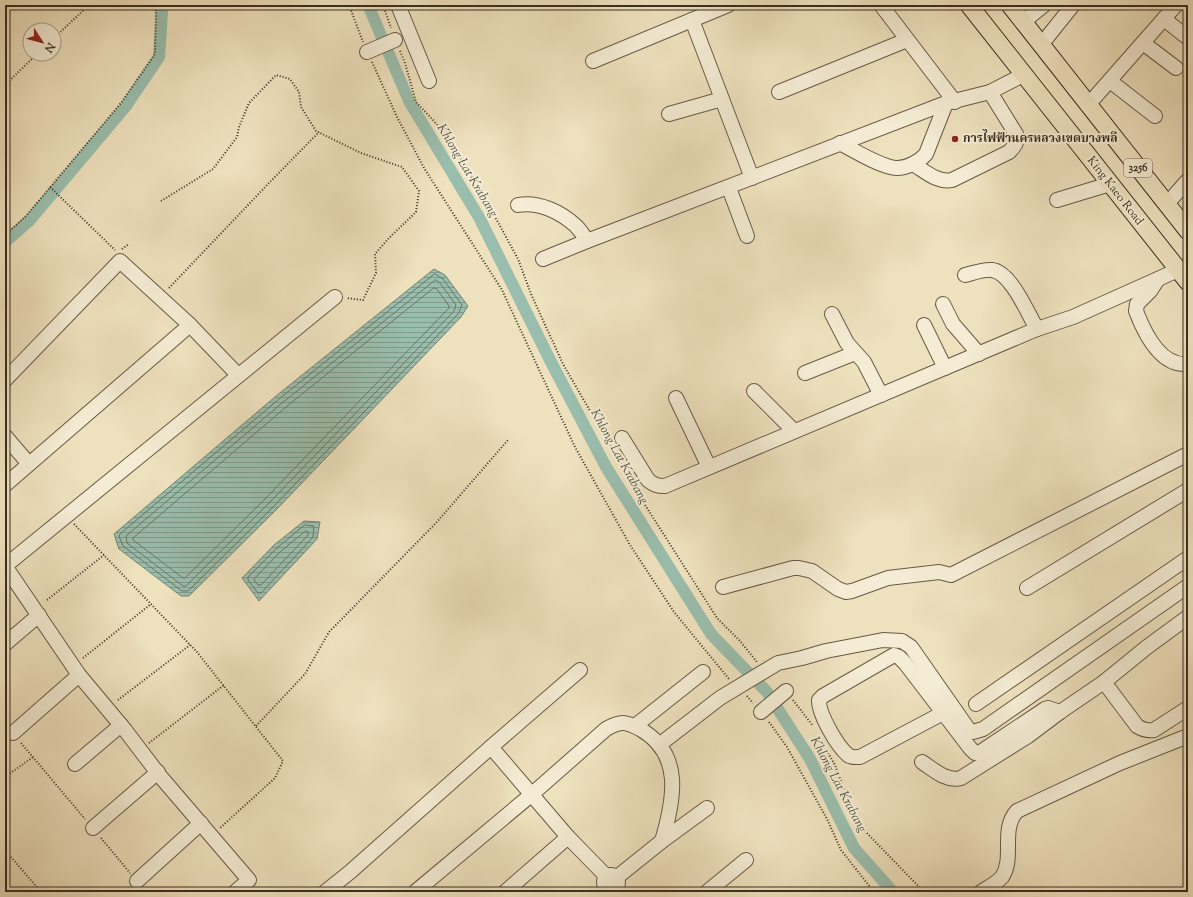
<svg xmlns="http://www.w3.org/2000/svg" width="1193" height="897" font-family="'Sorts Mill Goudy','Noto Serif Thai',serif">
	<style>
		.water { fill: url(#water-rules); stroke: #748475 }
		.lines { fill: none; stroke-linecap: round; stroke-linejoin: round }
		.shore { stroke: #6a7666; stroke-width: 1 }
		.canal { stroke: #9abead; stroke-width: 12 }
		.minor-casing { stroke: #675b47; stroke-width: 16 }
		.major-casing { stroke: #3a2e20; stroke-width: 19 }
		.path { stroke: #3a2e20; stroke-width: 2; stroke-dasharray: 1 2; stroke-linecap: butt }
		.minor { stroke: #f4ecd4; stroke-width: 14 }
		.major { stroke: #eee1bd; stroke-width: 17 }
		.poi-dot { fill: #8f2418; stroke: #f4ecd4; stroke-width: 1.5 }
		.labels { text-anchor: middle; dominant-baseline: central; stroke-width: 4; stroke-linejoin: round; paint-order: stroke }
		.shield { fill: #f4ecd4; stroke: #726756; stroke-width: 1 }
		.shield-label { font-size: 11px; font-weight: bold; fill: #3a2e20 }
		.poi-label { font-size: 12px; font-weight: bold; fill: #3a2e20; stroke: #f4ecd4; text-anchor: start }
		.street-label { font-size: 12px; fill: #3a2e20; stroke: #f4ecd4 }
		.water-label { font-size: 13px; font-style: italic; fill: #525243; stroke: #f4ecd4 }
	</style>
	<defs>
		<pattern id="water-rules" width="6" height="5" patternUnits="userSpaceOnUse"><rect width="6" height="5" fill="#9abead"/><path d="M0 2.5h6" fill="none" stroke="#7f9b8c"/></pattern>
	</defs>
	<rect width="100%" height="100%" fill="#eee1bd"/>
	<filter id="stains"><feTurbulence type="fractalNoise" baseFrequency=".005" numOctaves="4"/><feColorMatrix values="0 0 0 0 .2 0 0 0 0 .09 0 0 0 0 .02 0 0 0 .5 -.17"/></filter>
	<radialGradient id="worn" r=".72"><stop offset=".6" stop-color="#630" stop-opacity="0"/><stop offset="1" stop-color="#630" stop-opacity=".3"/></radialGradient>
	<!-- water -->
	<g class="water">
		<path d="M434 269 445 275 468 306 461 317 276 510 189 596H181L119 549 114 534 276 396Z"/>
		<path d="M304 521 320 522 317 539 259 601 242 578 274 545Z"/>
	</g>
	<g class="lines">
		<!-- shore -->
		<g class="shore">
			<path d="M435 274 443 279 462 305 458 314 273 507 188 591H182L123 546 119 536 120 534 279 399Z"/>
			<path d="M436 280 440 283 456 305 454 311 269 503 186 586H183L127 543 126 536 282 403 434 281Z"/>
			<path d="M434 288 437 289 449 306V308L265 499 185 578H183L133 540V538L286 407Z"/>
			<path d="M305 525 314 526 313 537 261 593H258L248 580V577L277 548Z"/>
			<path d="M306 531 308 532V535L261 585H258L254 580 255 578 280 552Z"/>
		</g>
		<!-- canal -->
		<g class="canal">
			<path d="M368 5 409 101 480 219 551 362 606 467 711 634 767 692 810 759 854 848 893 892"/>
			<path d="M5 242 30 220 126 106 159 57 162 12 159 5"/>
		</g>
		<defs>
			<g id="minor">
				<path d="M398 5 429 81"/>
				<path d="M881 5 955 102"/>
				<path d="M1164 19 1188 38"/>
				<path d="M692 20 752 178"/>
				<path d="M1023 22 1044 5"/>
				<path d="M1143 43 1176 68"/>
				<path d="M1041 45 1073 5"/>
				<path d="M367 52 395 40"/>
				<path d="M593 61 728 5"/>
				<path d="M1110 81 1155 116"/>
				<path d="M779 92 907 40"/>
				<path d="M1088 105 1176 5"/>
				<path d="M669 114 722 99"/>
				<path d="M840 143C853 150 883 168 897 168 907 168 919 162 926 154L946 103"/>
				<path d="M913 164C925 171 937 183 952 180L1009 152C1015 146 1018 142 1016 134L990 92"/>
				<path d="M729 188 747 236"/>
				<path d="M1057 200 1110 184"/>
				<path d="M518 205C538 201 561 212 576 226 580 230 584 236 587 241"/>
				<path d="M1166 205 1188 180"/>
				<path d="M543 259 587 241 946 103 990 92 1023 75"/>
				<path d="M965 275C973 273 984 269 992 270 1011 272 1028 314 1037 329"/>
				<path d="M1158 279 1150 291 1137 304 1136 311C1144 332 1160 367 1188 364"/>
				<path d="M943 304 953 324 979 354"/>
				<path d="M832 314 847 343 864 362 881 395"/>
				<path d="M190 325 238 375"/>
				<path d="M924 325 945 368"/>
				<path d="M805 373 855 353"/>
				<path d="M5 380 120 261 190 325 5 485"/>
				<path d="M754 391 794 431"/>
				<path d="M676 398 709 467"/>
				<path d="M5 436 29 464"/>
				<path d="M622 438 648 480C654 485 657 486 665 486L1037 329 1073 317 1178 270"/>
				<path d="M5 566 335 297"/>
				<path d="M5 566 79 675 125 730 160 776 249 880 235 892"/>
				<path d="M723 587 793 568H799L812 571 838 589 846 592 852 591 888 578 939 572 951 575 1188 454"/>
				<path d="M1027 588 1188 490"/>
				<path d="M5 644 39 615"/>
				<path d="M1104 682 1137 726C1143 730 1147 731 1154 730L1188 708"/>
				<path d="M976 704 1188 558"/>
				<path d="M761 712 786 691"/>
				<path d="M943 713 860 757C856 757 851 758 848 755 837 746 818 713 819 700L823 696 894 655 899 657 905 663 970 748 975 753H979L1045 709 1048 708 1060 712"/>
				<path d="M635 726 703 672"/>
				<path d="M13 733 79 675"/>
				<path d="M659 745 720 698 778 663 802 658 826 651 883 640 902 641 911 647 969 730 973 732 983 729 1188 586"/>
				<path d="M491 747 568 837 607 877"/>
				<path d="M922 762C934 770 947 782 961 778L1028 736 1060 712 1104 682 1147 647 1188 617"/>
				<path d="M75 764 121 725"/>
				<path d="M93 828 158 772"/>
				<circle cx="611" cy="882" r="7"/>
				<path d="M616 878 662 841 707 808"/>
				<path d="M137 881 201 823"/>
				<path d="M325 892 350 872 491 747 580 670"/>
				<path d="M415 892 531 795 606 729C620 721 625 721 640 729 684 754 674 800 662 841"/>
				<path d="M505 892 568 837"/>
				<path d="M707 892 746 860"/>
				<path d="M981 892C987 888 997 883 1002 877 1015 858 1000 829 1017 811L1120 763 1188 736"/>
			</g>
			<g id="major">
				<path d="M969 5 1188 282"/>
				<path d="M1010 5 1188 231"/>
			</g>
		</defs>
		<!-- minor casing -->
		<use href="#minor" class="minor-casing"/>
		<!-- major casing -->
		<use href="#major" class="major-casing"/>
		<!-- path -->
		<g class="path">
			<path d="M349 5 363 42"/>
			<path d="M383 5 391 28"/>
			<path d="M54 38 89 5"/>
			<path d="M400 51 405 63 416 102 434 121 452 144 499 224 518 259 531 294 563 364 638 494 710 607 717 618 740 641 757 662"/>
			<path d="M372 62 397 117 424 168 502 290 575 447 630 545 674 612 729 679"/>
			<path d="M5 85 37 54"/>
			<path d="M50 187 115 250"/>
			<path d="M161 201 213 169 237 137 239 127 249 103 276 75 290 79 299 92 301 107 316 131 361 153 402 167 419 191 416 212 389 238 375 254 376 273 363 300 346 298"/>
			<path d="M5 235 26 216 121 103 155 54 156 12 154 5"/>
			<path d="M122 249 129 244"/>
			<path d="M169 288 269 183 319 132"/>
			<path d="M74 524 197 652 283 761 275 778 220 828"/>
			<path d="M47 600 104 555"/>
			<path d="M83 658 151 604"/>
			<path d="M747 696 753 703"/>
			<path d="M118 700 190 645"/>
			<path d="M793 700 813 726"/>
			<path d="M769 722 787 747 827 819 841 850 874 892"/>
			<path d="M256 726 305 674 329 632 436 523 508 440"/>
			<path d="M21 743 85 819"/>
			<path d="M149 743 224 685"/>
			<path d="M828 753 835 765 854 817 860 826 924 892"/>
			<path d="M5 777 33 757"/>
			<path d="M101 838 130 873"/>
			<path d="M5 850 41 892"/>
		</g>
		<!-- minor -->
		<use href="#minor" class="minor"/>
		<!-- major -->
		<use href="#major" class="major"/>
	</g>
	<!-- markers -->
	<circle class="poi-dot" cx="955" cy="139" r="4"/>
	<g class="labels">
		<!-- shield labels -->
		<rect class="shield" x="1124" y="159" width="28" height="18" rx="3"/>
		<g class="shield-label">
			<text x="1138" y="168">3256</text>
		</g>
		<!-- poi labels -->
		<g class="poi-label">
			<text x="963" y="139">การไฟฟ้านครหลวงเขตบางพลี</text>
		</g>
		<!-- street labels -->
		<g class="street-label">
			<text transform="translate(1115 191) rotate(52)">King Kaeo Road</text>
		</g>
		<!-- water labels -->
		<g class="water-label">
			<text transform="translate(467 171) rotate(59)">Khlong Lat Krabang</text>
			<text transform="translate(619 457) rotate(61)">Khlong Lat Krabang</text>
			<text transform="translate(838 785) rotate(62)">Khlong Lat Krabang</text>
		</g>
	</g>
	<!-- margin -->
	<rect width="1193" height="897" fill="none" stroke="#eee1bd" stroke-width="20"/>
	<rect x="6" y="6" width="1181" height="885" fill="none" stroke="#3a2e20" stroke-width="2"/>
	<rect x="10" y="10" width="1173" height="877" fill="none" stroke="#3a2e20"/>
	<!-- north arrow -->
	<g transform="translate(42 42) rotate(126)"><circle r="19" fill="#f4ecd4" stroke="#aaa08c"/>
	<path d="M0-3L7 15L0 10L-7 15Z" fill="#8f2418"/>
	<text y="-6" font-size="11" font-weight="bold" text-anchor="middle" fill="#3a2e20">N</text>
	</g>
	<rect width="100%" height="100%" filter="url(#stains)"/>
	<rect width="100%" height="100%" fill="url(#worn)"/>
</svg>
